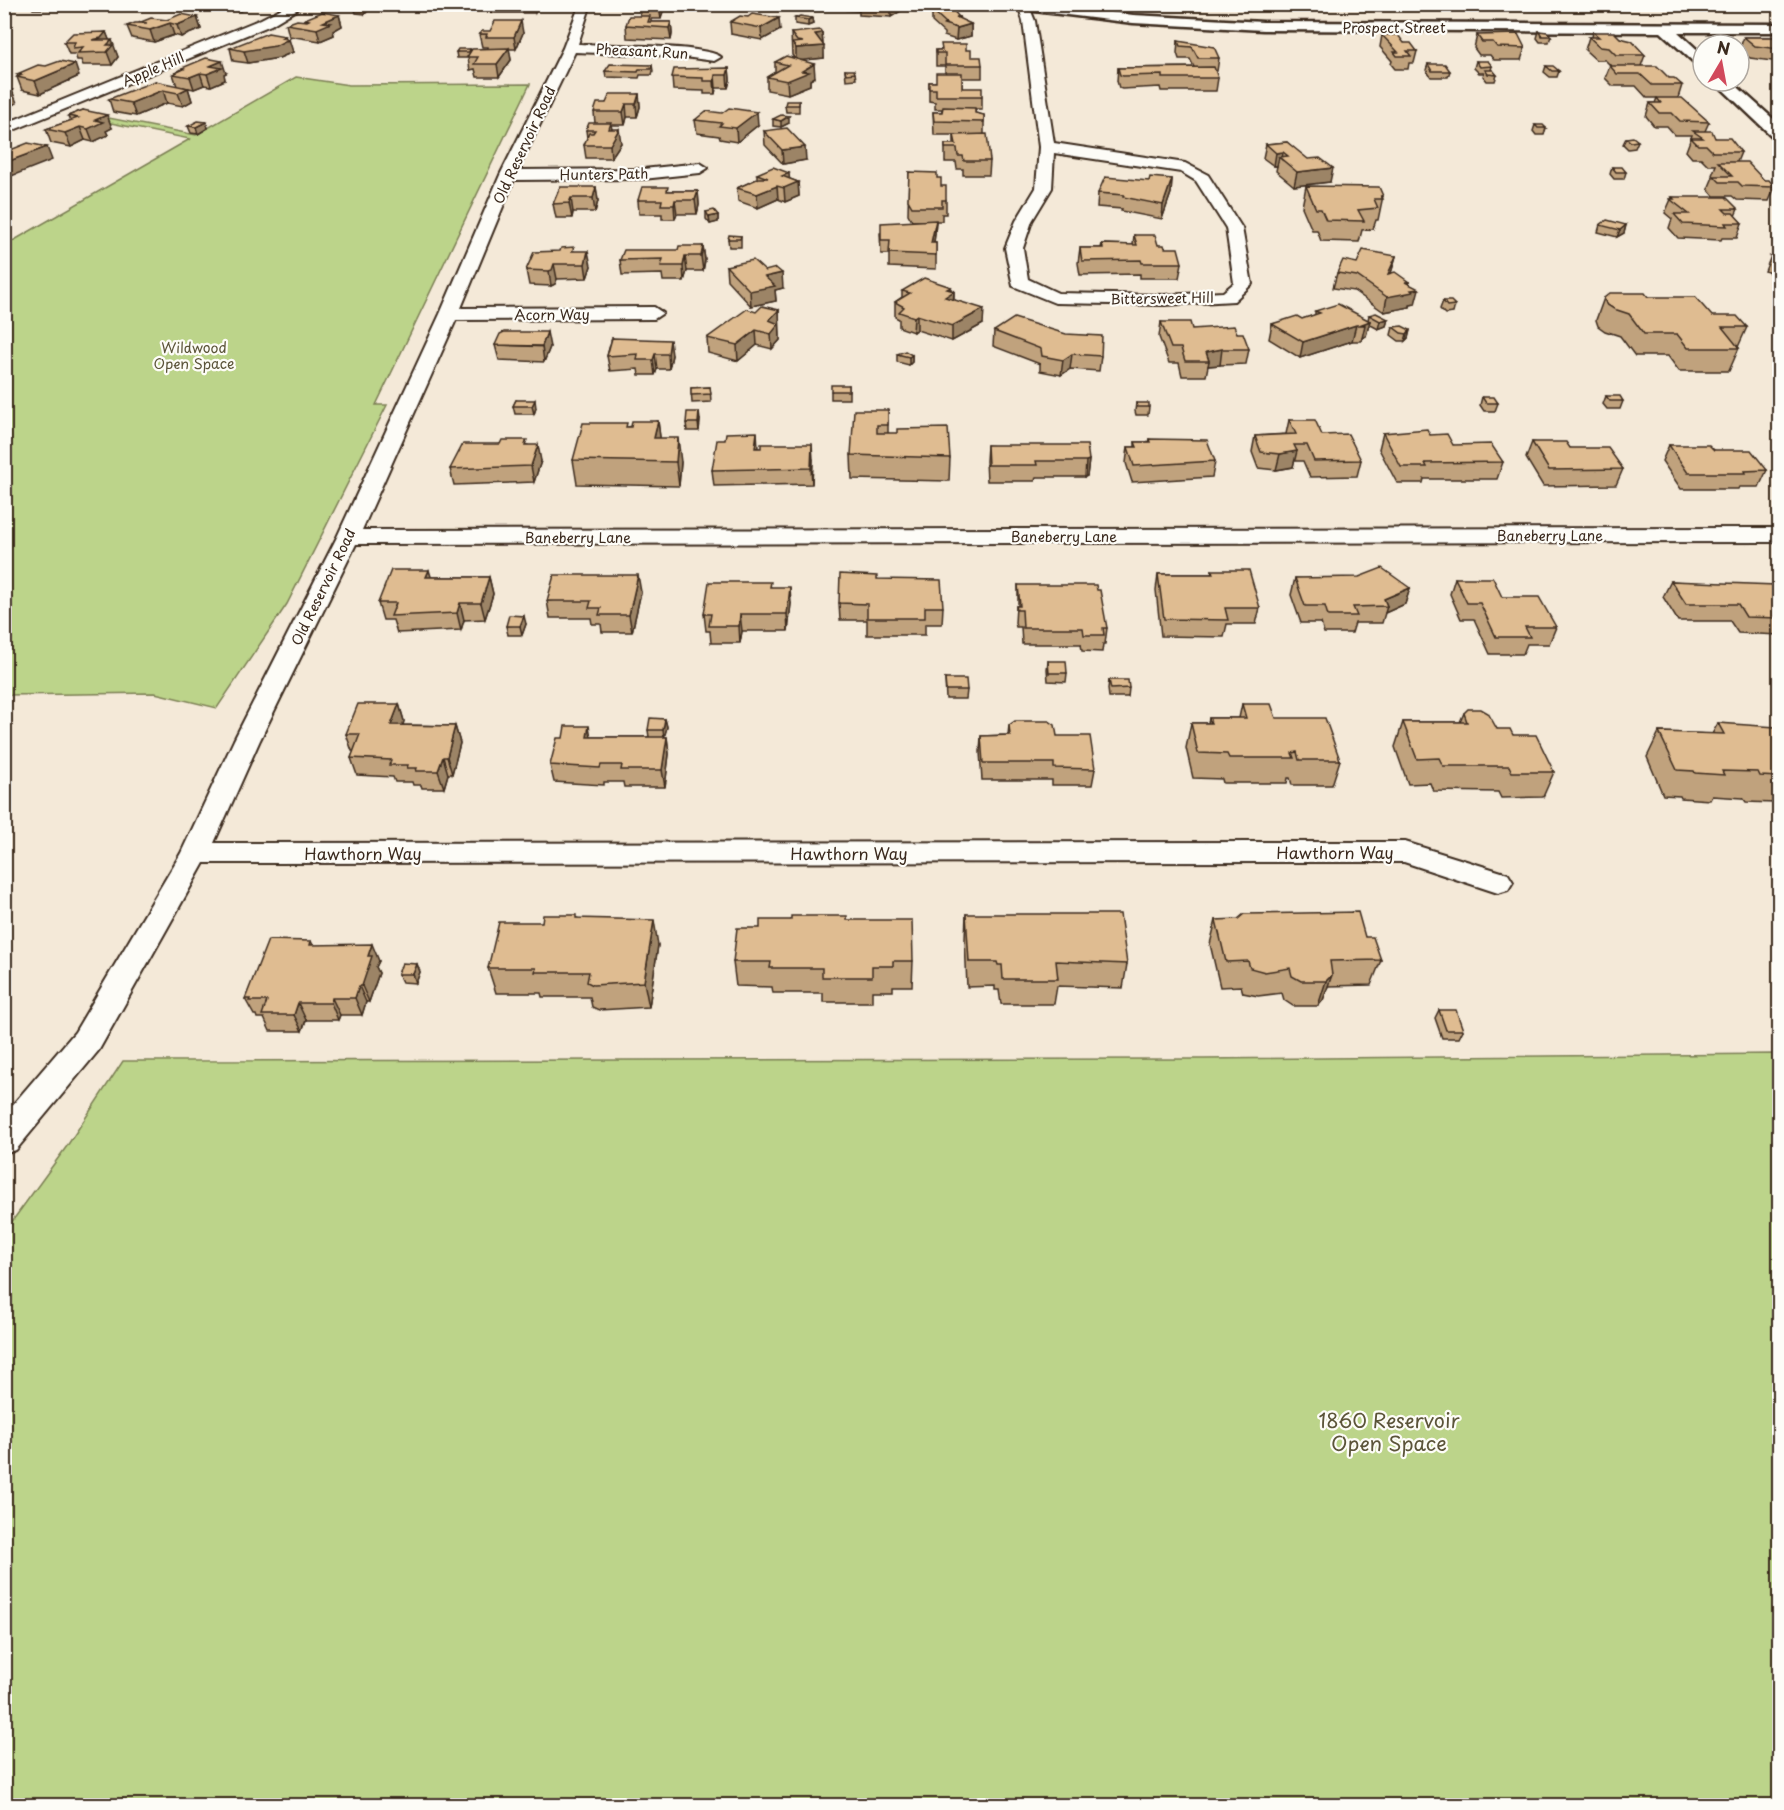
<svg xmlns="http://www.w3.org/2000/svg" width="1784" height="1810" font-family="'Playpen Sans',sans-serif">
	<style>
		.green { fill: #bcd48a; stroke: #7c7f54; stroke-width: 1.5 }
		.lines { fill: none; stroke-linecap: round; stroke-linejoin: round }
		.minor-casing { stroke: #3b2a1e; stroke-width: 4 }
		.secondary-casing { stroke: #3b2a1e; stroke-width: 5 }
		.minor { fill: #fdfcf7; fill-rule: evenodd }
		.secondary { fill: #fdfcf7; fill-rule: evenodd }
		.wall { fill: #c0a27d; stroke: #3b2a1e; stroke-width: 1.5 }
		.shaded-wall { fill: #9c8466; stroke: #3b2a1e; stroke-width: 1.5 }
		.building { fill: #dfbc91; stroke: #3b2a1e; stroke-width: 1.5 }
		.labels { text-anchor: middle; dominant-baseline: central; stroke-width: 4.5; stroke-linejoin: round; paint-order: stroke }
		.far-street-label { font-size: 14px; fill: #3b2a1e; stroke: #fdfcf7 }
		.far-park-label { font-size: 14px; fill: #5b5439; stroke: #fdfcf7 }
		.street-label { font-size: 16px; fill: #3b2a1e; stroke: #fdfcf7 }
		.near-park-label { font-size: 20px; fill: #5b5439; stroke: #fdfcf7 }
	</style>
	<rect width="100%" height="100%" fill="#f4e9d8"/>
	<filter id="ink" filterUnits="userSpaceOnUse"><feTurbulence type="fractalNoise" baseFrequency=".0167" numOctaves="2"/><feDisplacementMap in="SourceGraphic" scale="12" xChannelSelector="R" yChannelSelector="G"/><feConvolveMatrix kernelMatrix="1 2 1 2 8 2 1 2 1" color-interpolation-filters="sRGB"/></filter>
	<g filter="url(#ink)">
		<!-- green -->
		<g class="green">
			<path d="M296 77 349 85 530 84 376 405H387L287 604 217 708 155 693 5 695 4 246 190 139 71 115 78 112 196 135Z"/>
			<path d="M1779 1054V1805H5V1231L67 1146 123 1061 1204 1059Z"/>
		</g>
		<g class="lines">
			<defs>
				<g id="minor">
					<path d="M290 4H306L271 25 4 134V124L261 19Z"/>
					<path d="M580 4H594L589 10 578 44C601 45 708 45 721 57L714 61 677 56 575 52 518 170 643 169 700 163 708 168 700 173 643 179 514 180 461 308 654 307 663 313 654 319 456 320 362 530 1780 528V542L356 544 260 740 214 843 1405 842 1508 874 1513 882 1508 890 1498 893 1404 862 204 863 99 1050 16 1150 4 1154V1115L75 1032 181 853 234 740 337 537 440 314 500 175 563 48Z"/>
					<path d="M1018 4H1028L1035 21 1054 143 1185 163 1208 175 1242 228 1252 284 1234 301 1164 305 1055 303 1013 286 1005 248 1016 221 1036 188 1039 147 1023 21ZM1054 153 1181 172 1196 181 1226 228 1234 283 1223 292 1164 295 1058 293 1028 279 1023 248 1032 221 1052 188Z"/>
				</g>
				<g id="secondary">
					<path d="M1003 4H1048L1133 15 1263 22 1780 24V32H1678L1703 55V68L1698 66 1661 32 1263 30 1133 23 1010 8Z"/>
					<path d="M1714 81H1731L1780 125V139L1774 138Z"/>
				</g>
			</defs>
			<!-- minor casing -->
			<use href="#minor" class="minor-casing"/>
			<!-- secondary casing -->
			<use href="#secondary" class="secondary-casing"/>
			<!-- minor -->
			<use href="#minor" class="minor"/>
			<!-- secondary -->
			<use href="#secondary" class="secondary"/>
		</g>
		<!-- wall -->
		<g class="wall">
			<path d="M31 4H65L59 9H33Z"/>
			<path d="M166 4 150 7 129 5Z"/>
			<path d="M212 4H254L241 11 212 6Z"/>
			<path d="M352 4H392L390 7 370 8 365 14 356 13 354 7H353Z"/>
			<path d="M419 4H473L469 9 426 11 425 8H419Z"/>
			<path d="M490 4H537V8L535 13H491Z"/>
			<path d="M640 4H663V11L661 19H651V22H671L672 34 671 40 627 38 626 25 640 16 639 7Z"/>
			<path d="M803 4H822L817 8 803 6Z"/>
			<path d="M846 4H902V10L891 17 859 15V11L846 10Z"/>
			<path d="M1449 4H1490L1489 7 1472 5 1470 10H1454Z"/>
			<path d="M1511 4H1554L1553 9H1521L1513 7Z"/>
			<path d="M1763 4H1779V9H1769Z"/>
			<path d="M932 10 959 17 958 19 971 24V36L956 40 944 36V33L932 22Z"/>
			<path d="M339 15 342 26 333 31 334 35 320 41 289 36 286 24 305 21V19Z"/>
			<path d="M197 17 201 29 181 37 174 35 154 42 132 38 127 26 141 23V22Z"/>
			<path d="M748 17 780 30 762 40 731 34 730 22Z"/>
			<path d="M795 18H812L813 24 808 26 795 24Z"/>
			<path d="M1539 31 1551 36 1549 42H1540L1537 38Z"/>
			<path d="M106 32 109 40 116 52 118 57 112 65H83L81 60H77L75 54H69L64 42Z"/>
			<path d="M1593 32 1620 38 1645 55 1641 66 1669 78 1682 85 1678 98 1709 122 1705 131 1715 138 1741 152 1737 162 1764 180 1775 187 1769 201 1737 200 1732 196H1714L1708 189 1713 177 1712 175 1716 165H1708L1701 158H1692L1686 151 1692 135H1675L1667 126H1654L1646 116 1650 103H1655L1657 98H1647L1636 86H1613L1605 78 1610 66H1611L1605 60H1596L1585 50 1589 37H1592Z"/>
			<path d="M523 33 516 49H509L511 60 499 77H477L475 69 470 70 468 58H457L456 52 470 49 471 51 488 49V47H482L479 34Z"/>
			<path d="M791 33H822L824 58 800 60 815 77 810 80V85L788 94 767 90V77L775 72V62L795 59 792 55Z"/>
			<path d="M1382 35 1404 43 1417 51 1414 63H1409L1408 69H1395L1391 64 1392 61 1380 47Z"/>
			<path d="M1477 35 1525 48 1521 60H1494L1490 55H1479L1474 48Z"/>
			<path d="M285 36 293 52 279 58 248 63 233 61 230 48Z"/>
			<path d="M1744 37H1779V62L1750 58 1739 50Z"/>
			<path d="M1178 41 1219 58 1217 71H1215L1218 78 1216 91H1161L1160 87 1122 89 1119 88 1117 81 1118 68 1194 67 1190 59H1179L1177 53Z"/>
			<path d="M936 50H966L971 57 982 65V78H962V88L982 96V109H975V113L984 115V134L990 161 989 175H963V169H957L956 162H945V144H954V135H934L933 112H942V109H935V102L929 101V82H936L945 73V66H936Z"/>
			<path d="M1476 61 1492 66 1491 70 1497 75 1495 81H1487L1483 76 1484 73H1479L1474 68Z"/>
			<path d="M1428 64 1450 71 1448 77H1431L1426 70Z"/>
			<path d="M652 65 653 71 652 75H640L639 78 606 77 605 71Z"/>
			<path d="M1546 66 1559 71 1557 77H1550L1544 72Z"/>
			<path d="M182 68 226 73 224 74 225 80 211 86 204 85 194 89 183 87 188 88 192 101 183 106 167 103 136 116 113 112 109 99 177 86 173 74 182 69Z"/>
			<path d="M729 68 730 80 728 88H716L715 94H704V91L673 90 672 77Z"/>
			<path d="M845 70 855 73 856 79 846 80Z"/>
			<path d="M17 74 79 76 40 94 22 90 17 77H18Z"/>
			<path d="M639 94 640 107 637 117H627L625 125H611L612 129 621 143 611 158H586L584 145 587 138 586 130 595 123 594 112 606 103Z"/>
			<path d="M799 101V112H786L785 105Z"/>
			<path d="M83 110 112 128 106 131 108 135 93 142 85 140 71 147 51 143 46 129 70 121 68 116Z"/>
			<path d="M773 119 789 123 781 127 773 126Z"/>
			<path d="M695 120 758 125 737 142 720 139 719 136 697 133Z"/>
			<path d="M206 122 208 128 198 134 191 133 188 126Z"/>
			<path d="M1535 125 1546 128 1544 135H1536L1533 131Z"/>
			<path d="M764 131 806 160 783 164 765 145Z"/>
			<path d="M1626 138 1638 141 1635 148 1628 149 1623 144Z"/>
			<path d="M1287 142 1330 182 1294 186 1276 171 1277 166H1274L1263 158 1266 144Z"/>
			<path d="M1612 167 1626 172 1624 179H1614L1610 174Z"/>
			<path d="M909 172 937 178 946 200V214H942V221H936L935 234 934 243H936V269L889 267V254H881L880 233 926 221H912L908 214Z"/>
			<path d="M757 174 790 179 798 182 799 196 785 202 778 199 758 208 738 201 737 188 757 179Z"/>
			<path d="M1172 179 1171 193 1162 219 1121 211 1122 209 1097 207 1098 193 1149 181Z"/>
			<path d="M1306 186 1383 196 1378 220H1376L1373 229 1362 230 1359 242 1321 241 1317 230H1312L1302 207Z"/>
			<path d="M596 187 598 201 595 212H573L572 218H556L553 204Z"/>
			<path d="M668 191H698L699 205 697 214H677L675 219H662V214H639L638 200Z"/>
			<path d="M1672 197 1738 209 1735 216 1742 223 1737 238H1722L1721 240 1678 238 1669 228 1672 219 1665 213Z"/>
			<path d="M706 212 718 215V222L710 224 706 219Z"/>
			<path d="M1600 225H1626L1624 233 1617 237 1598 232Z"/>
			<path d="M1134 235 1165 248 1182 263 1179 278H1140V274L1080 275 1078 263 1080 248H1101L1102 244 1133 245Z"/>
			<path d="M741 236V247H729L728 239Z"/>
			<path d="M703 246 705 260 703 271H687L684 281H663L662 274 622 275 620 260Z"/>
			<path d="M574 251 591 266 587 278 557 279 555 284 551 286 529 285 526 270Z"/>
			<path d="M1779 255V289L1773 285 1777 276 1765 271 1771 256Z"/>
			<path d="M1396 256 1391 273 1409 282 1408 284 1415 304 1410 305V307L1384 312 1354 291 1333 288 1337 273 1357 263Z"/>
			<path d="M726 266 783 288 775 290 776 301 751 306 727 280Z"/>
			<path d="M951 290 954 291V299L983 324 952 341 917 330 913 332 899 327V319L895 317V302L902 297V291Z"/>
			<path d="M1648 297 1747 327 1738 347 1739 348 1729 371H1679L1668 356H1635L1620 336 1605 331 1598 326 1596 320 1604 298Z"/>
			<path d="M1443 301 1455 305 1453 313 1445 314 1440 309Z"/>
			<path d="M779 310 780 340 772 349 757 345 738 361 708 353 707 338 756 312Z"/>
			<path d="M1315 311 1368 320 1369 315 1388 319 1386 326 1378 329 1369 324 1366 336 1362 338 1361 341H1352L1300 358 1269 339 1272 324 1302 319 1315 315Z"/>
			<path d="M1161 322 1192 329 1237 333 1249 349 1246 364 1220 365 1208 366 1206 376H1182L1179 363H1169L1159 337Z"/>
			<path d="M1393 327 1410 330 1408 338 1405 341H1399L1391 335Z"/>
			<path d="M994 331 1101 356 1099 371 1070 369 1061 375 1040 371V364L993 346Z"/>
			<path d="M612 338 672 355 669 369H657L655 375H639L638 369 610 371 607 356Z"/>
			<path d="M495 345 550 347 544 362 499 360Z"/>
			<path d="M897 354 912 355V362L909 365 897 362Z"/>
			<path d="M849 385V399H831V391Z"/>
			<path d="M710 387 711 402 692 403 691 388Z"/>
			<path d="M1606 396 1623 401 1620 409H1607L1603 404Z"/>
			<path d="M1482 397 1498 403 1495 411H1484L1480 405Z"/>
			<path d="M516 400 536 408 534 414H515L513 406Z"/>
			<path d="M1136 403 1149 407 1148 415H1136L1135 411Z"/>
			<path d="M888 410V433L950 458 949 481 852 479 851 455Z"/>
			<path d="M700 420 699 431H687L686 423Z"/>
			<path d="M1289 420 1322 435 1361 460 1357 476 1310 477 1303 461H1294L1293 467 1276 470 1258 468 1252 452 1255 436 1286 434Z"/>
			<path d="M658 421 660 438 681 462 679 486 577 484 573 460 628 427Z"/>
			<path d="M1383 433 1430 435 1453 445 1503 462 1497 479H1424L1423 483H1397L1379 449Z"/>
			<path d="M1149 439 1215 461 1212 477 1132 482 1126 463 1128 447H1135V442H1148Z"/>
			<path d="M1532 442 1570 448 1623 469 1616 485 1543 486 1526 458Z"/>
			<path d="M500 444 528 445 541 461 534 482 454 485 450 469Z"/>
			<path d="M987 445 1089 460 1087 476 1085 477H1036L1035 481H987L986 461Z"/>
			<path d="M1669 445 1714 450 1767 470 1759 487H1739L1738 489H1681L1662 461Z"/>
			<path d="M758 448 813 459 812 484 714 486 712 470Z"/>
			<path d="M1212 570 1260 608 1256 624H1227L1224 637 1161 636 1156 590 1158 574H1211Z"/>
			<path d="M432 577H489L493 594 485 619 464 620 461 630 397 633 393 620H383L378 603Z"/>
			<path d="M1295 578 1410 588 1405 604 1385 613 1382 623H1355L1352 633H1324L1321 623H1301L1291 595Z"/>
			<path d="M1455 578 1502 597 1556 627 1549 644H1527L1523 654H1490L1474 619H1461L1450 594Z"/>
			<path d="M877 579 943 607 942 624H925V635H867V620H840L839 603Z"/>
			<path d="M1671 581 1779 590V635L1738 633 1730 621H1678L1663 597Z"/>
			<path d="M1018 585 1107 628 1105 644H1103L1102 652 1082 651 1081 644H1022L1021 627H1016L1015 623 1016 606H1018Z"/>
			<path d="M771 587 791 603 788 631H742L740 643H711L710 631H706L704 614Z"/>
			<path d="M641 592 632 632H602L601 624H592L591 618H550L547 601Z"/>
			<path d="M526 624 522 635H508L506 626Z"/>
			<path d="M1048 661 1067 673 1066 682 1048 681 1047 669Z"/>
			<path d="M945 679 967 690 966 699H946Z"/>
			<path d="M1109 680 1129 688 1128 697H1109L1108 689Z"/>
			<path d="M399 704 404 721 403 725 455 726 460 743 452 774H448L444 788H422L421 785H413L412 782H395L393 777 357 775 351 758 354 751H352L346 734Z"/>
			<path d="M1242 704 1276 718 1340 760 1332 785H1292L1290 778H1288L1287 783H1223L1222 779 1193 778 1186 748 1191 723H1208L1209 718H1239Z"/>
			<path d="M1464 713 1497 729 1513 735 1554 772 1543 797 1501 798 1498 792 1433 791 1430 783 1408 784 1395 747 1403 722H1460Z"/>
			<path d="M665 719 667 727 664 737H667L669 754 665 787H624L623 782H604V785L554 782 550 765 591 737H649L648 730Z"/>
			<path d="M1718 723 1779 733V806H1776L1775 803 1746 802 1743 798 1712 796 1710 800 1681 798 1680 796 1663 795 1647 757 1659 732 1712 734Z"/>
			<path d="M1009 725 1057 736 1095 769 1092 785H1052V780H982L980 752 981 736 1008 735Z"/>
			<path d="M966 914 1127 964 1123 988 1057 986 1054 1004H1001L999 990H995V986L967 987 965 939Z"/>
			<path d="M577 918 658 945 649 1007 599 1010 592 1007 590 997H542L541 993H496L488 968 542 922Z"/>
			<path d="M848 920 913 961 912 986H893V991H872V1002H823V993H773L772 987 736 986 733 962 760 928Z"/>
			<path d="M1216 920 1365 937 1381 960 1371 985 1328 986 1323 1000 1318 1006H1293L1284 1000 1282 993 1258 996 1243 993 1241 986 1220 987 1210 944Z"/>
			<path d="M311 941 313 945 379 961 376 967 379 973 369 1002H366L362 1015H340L338 1020H306L302 1031H270L264 1018H257L256 1015H254L245 999Z"/>
			<path d="M417 964 420 972 416 983 402 982 398 974Z"/>
			<path d="M1439 1010 1463 1030 1459 1038H1442L1435 1018Z"/>
		</g>
		<!-- shaded-wall -->
		<g class="shaded-wall">
			<path d="M57 4H65L59 9Z"/>
			<path d="M149 4H166L150 7Z"/>
			<path d="M239 4H254L241 11Z"/>
			<path d="M363 4H369L370 8 365 14Z"/>
			<path d="M468 4H473L469 9Z"/>
			<path d="M533 4H537V8L535 13Z"/>
			<path d="M658 4H663V11L661 19 659 7Z"/>
			<path d="M892 4H902V10L891 17V5Z"/>
			<path d="M339 15 342 26 333 31 334 35 320 41 317 29 323 22Z"/>
			<path d="M197 17 201 29 181 37 177 25Z"/>
			<path d="M956 17H959L958 28 971 24V36L956 40 957 28Z"/>
			<path d="M779 18 780 30 762 40 761 28Z"/>
			<path d="M812 18 813 24 808 26V20Z"/>
			<path d="M521 21 523 33 516 49 514 37Z"/>
			<path d="M671 22 672 34 671 40 669 28Z"/>
			<path d="M170 23 174 35 154 42 150 30Z"/>
			<path d="M106 32 110 42 112 40 118 57 112 65 107 52 92 40Z"/>
			<path d="M822 33 823 46 815 34Z"/>
			<path d="M285 36 287 41 289 39 293 52 279 58 248 63 244 51Z"/>
			<path d="M824 46V58L796 61V48Z"/>
			<path d="M509 48 511 60 499 77 497 64Z"/>
			<path d="M222 61 226 73 224 74 225 80 211 86 207 74 210 66Z"/>
			<path d="M75 64 79 76 40 94 35 81Z"/>
			<path d="M814 64 815 77 810 80V85L788 94 787 81Z"/>
			<path d="M729 68 730 80 728 88 727 75Z"/>
			<path d="M200 73 204 85 194 89 190 77Z"/>
			<path d="M715 75 716 88 715 94 714 81Z"/>
			<path d="M188 88 192 101 183 106 178 93Z"/>
			<path d="M12 90 17 103 4 108V93Z"/>
			<path d="M163 90 167 103 136 116 131 103Z"/>
			<path d="M639 94 640 107 637 117 636 104Z"/>
			<path d="M626 104 627 117 625 125 623 112Z"/>
			<path d="M757 112 758 125 737 142 736 128Z"/>
			<path d="M107 115 112 128 106 131 108 135 93 142 88 129 95 120Z"/>
			<path d="M789 116V123L781 127V121Z"/>
			<path d="M206 122 208 128 198 134 196 127Z"/>
			<path d="M80 127 85 140 71 147 65 133Z"/>
			<path d="M619 129 621 143 611 158 610 145Z"/>
			<path d="M47 147 52 160 4 179V163Z"/>
			<path d="M805 147 806 160 783 164 782 150Z"/>
			<path d="M1283 152 1282 160 1279 157 1277 166H1274L1276 153Z"/>
			<path d="M1333 168 1330 182 1294 186 1297 172Z"/>
			<path d="M789 173 790 185 798 182 799 196 785 202 784 188 782 176Z"/>
			<path d="M1172 179 1171 193 1162 219 1163 205Z"/>
			<path d="M777 186 778 199 758 208 757 194Z"/>
			<path d="M596 187 598 201 595 212 593 198Z"/>
			<path d="M698 191 699 205 697 214 695 200Z"/>
			<path d="M571 198 573 212 572 218 569 203Z"/>
			<path d="M675 200 677 214 675 219 674 205Z"/>
			<path d="M718 215V222L710 224 709 217Z"/>
			<path d="M936 220 935 234 932 255 931 243Z"/>
			<path d="M1626 225 1624 233 1617 237 1620 230Z"/>
			<path d="M703 246 705 260 703 271 701 256Z"/>
			<path d="M588 251 591 266 587 278 585 264Z"/>
			<path d="M685 256 687 271 684 281 683 266Z"/>
			<path d="M1396 256 1392 270 1384 288 1388 274Z"/>
			<path d="M554 264 557 279 555 284 551 286 549 271Z"/>
			<path d="M782 273 783 288 775 290 776 301 751 306 750 291 765 277Z"/>
			<path d="M1405 282H1409L1405 294 1411 290 1419 289 1415 304 1410 305V307L1384 312 1387 297Z"/>
			<path d="M951 287V293L954 291 953 306 945 297 947 289Z"/>
			<path d="M984 309 983 324 952 341V326Z"/>
			<path d="M779 310 780 340 772 349 771 334 769 320Z"/>
			<path d="M917 315V330L913 332 914 317Z"/>
			<path d="M1388 319 1386 326 1378 329 1380 321Z"/>
			<path d="M1370 321 1366 336 1362 338 1365 325 1362 324Z"/>
			<path d="M1356 325 1352 341 1300 358 1303 342Z"/>
			<path d="M756 330 757 345 738 361 737 345Z"/>
			<path d="M1410 330 1408 338 1405 341 1407 334Z"/>
			<path d="M547 332 550 347 544 362 542 346Z"/>
			<path d="M670 340 672 355 669 369 668 354Z"/>
			<path d="M1222 349 1220 365 1208 366 1209 361 1206 352Z"/>
			<path d="M655 354 657 369 655 375 653 360Z"/>
			<path d="M1072 354 1070 369 1061 375 1063 360Z"/>
			<path d="M912 355V362L909 365V357Z"/>
			<path d="M535 400 536 408 534 414 532 406Z"/>
			<path d="M699 412 700 420 699 431 698 423Z"/>
			<path d="M658 421 661 445 654 438Z"/>
			<path d="M757 432 758 448H755Z"/>
			<path d="M678 438 681 462 679 486 676 462Z"/>
			<path d="M812 444 813 459 812 484 811 468Z"/>
			<path d="M538 445 541 461 534 482 531 466Z"/>
			<path d="M1297 451 1293 467 1276 470 1280 454Z"/>
			<path d="M1089 460 1087 476 1085 477 1086 461Z"/>
			<path d="M429 570 434 586 426 577Z"/>
			<path d="M638 575 641 592 632 632 629 615Z"/>
			<path d="M489 577 493 594 485 619 481 603Z"/>
			<path d="M790 587 791 603 788 631 787 614Z"/>
			<path d="M1410 588 1405 604 1385 613 1387 606 1384 599Z"/>
			<path d="M460 603 464 620 461 630 457 613Z"/>
			<path d="M740 614 742 631 740 643 739 626Z"/>
			<path d="M524 616 526 624 522 635 520 626Z"/>
			<path d="M399 704 404 721 397 742 391 725Z"/>
			<path d="M665 719 667 727 664 738 663 730Z"/>
			<path d="M455 726 460 743 452 774 447 757Z"/>
			<path d="M589 726 592 743 587 737Z"/>
			<path d="M667 737 669 754 665 787 662 770Z"/>
			<path d="M443 757 448 774 444 788 438 771Z"/>
			<path d="M654 920 658 945 649 1007 644 982Z"/>
			<path d="M372 944 379 961 376 967 379 973 369 1002 362 986 368 956Z"/>
			<path d="M417 964 420 972 416 983 413 974Z"/>
			<path d="M1332 975 1323 1000 1318 1006 1326 981Z"/>
			<path d="M359 986 366 1002 362 1015 355 998Z"/>
			<path d="M332 998 340 1015 338 1020 331 1003Z"/>
			<path d="M298 1003 306 1020 302 1031 294 1015Z"/>
		</g>
		<!-- building -->
		<g class="building">
			<path d="M641 4H660L659 7H639Z"/>
			<path d="M951 8 959 17H956L971 24 957 28 944 24 946 23 932 10Z"/>
			<path d="M322 12 339 15 323 22 331 23 317 29 286 24 297 20 307 21 309 20 305 19Z"/>
			<path d="M181 14 197 17 177 25 170 23 150 30 127 26 135 23H147L141 22 151 18 167 20Z"/>
			<path d="M752 14 779 18 761 28 730 22 740 16 748 17Z"/>
			<path d="M629 16H650L648 22H671L669 28 626 25Z"/>
			<path d="M800 16 812 18 808 20 795 18Z"/>
			<path d="M495 21H521L514 37H486L487 34H479L482 31H490Z"/>
			<path d="M820 30 822 33 815 34 824 46 796 48 792 43 803 42 797 41 791 33Z"/>
			<path d="M1539 31 1547 32 1551 36H1542Z"/>
			<path d="M106 32 101 38 92 40H112L107 45H113L107 52 78 53 83 47 73 48 75 42H64L73 33Z"/>
			<path d="M1593 32H1614L1620 38 1632 41 1645 55H1616L1609 48 1600 47 1589 37H1599Z"/>
			<path d="M268 33 285 36 281 38 289 39 275 46 244 51 230 48Z"/>
			<path d="M1518 34 1525 48 1497 47 1493 42H1482L1477 35Z"/>
			<path d="M1382 35H1398L1404 43H1411L1417 51H1407L1411 56H1397L1394 52H1398Z"/>
			<path d="M1744 37H1779V49L1755 46Z"/>
			<path d="M1178 41 1214 47 1219 58H1198L1192 47 1180 46Z"/>
			<path d="M941 44H966V50H971V57H981L982 65H945V53H936V50H942Z"/>
			<path d="M509 48 497 64H474L478 57H467L472 49Z"/>
			<path d="M458 49H470L469 52H456Z"/>
			<path d="M786 56 814 64 802 71 809 72 787 81 767 77 788 65 775 62Z"/>
			<path d="M206 58 222 61 210 66 222 68 207 74 200 73 190 77 173 74 184 69 182 68Z"/>
			<path d="M60 61 75 64 35 81 17 77 22 75 17 74 38 65 46 66Z"/>
			<path d="M1476 61H1488L1492 66 1480 67Z"/>
			<path d="M610 64 652 65 651 69H639L638 72 605 71Z"/>
			<path d="M1428 64H1445L1450 71H1432Z"/>
			<path d="M1546 66H1553L1559 71H1552Z"/>
			<path d="M1610 66H1657L1669 78H1674L1682 85H1652L1640 74H1617Z"/>
			<path d="M1214 67 1218 78H1162V75L1123 76 1120 75 1118 68Z"/>
			<path d="M729 68 727 75H715L714 81H703V78L672 77 674 69Z"/>
			<path d="M845 70H854L855 73 846 74Z"/>
			<path d="M1485 70H1493L1497 75 1488 74Z"/>
			<path d="M936 73H962V88H982V96H936V89H929V82H936Z"/>
			<path d="M155 81 188 88 178 93 163 90 131 103 109 99Z"/>
			<path d="M4 88 12 90 4 93Z"/>
			<path d="M610 94H639L636 104H626L623 112H594L597 103H606Z"/>
			<path d="M1657 98H1682L1709 122 1680 121 1672 113H1659L1650 103H1661Z"/>
			<path d="M786 101H799V105H785Z"/>
			<path d="M943 107 975 108V113L984 115V122L934 121 933 112H942Z"/>
			<path d="M729 108 757 112 736 128 719 126 722 123 695 120 706 111 722 113Z"/>
			<path d="M83 110 107 115 95 120 103 122 88 129 80 127 65 133 46 129 78 118 68 116Z"/>
			<path d="M781 115 789 116 781 121 773 119Z"/>
			<path d="M198 121 206 122 196 127 188 126Z"/>
			<path d="M589 123H611L609 129H619L610 145H584L589 133H593L595 130H586Z"/>
			<path d="M1535 125H1543L1546 128H1538Z"/>
			<path d="M787 128 805 147 782 150 764 131Z"/>
			<path d="M1693 131H1712L1715 138H1730L1741 152H1713L1706 145H1698L1691 138H1703Z"/>
			<path d="M987 134 990 161H964L963 156H958L957 148H945V144H956L954 135Z"/>
			<path d="M1633 137 1638 141 1631 142 1626 138Z"/>
			<path d="M1287 142 1308 159 1320 158 1333 168 1297 172 1279 157 1288 156 1283 152 1276 153 1266 144Z"/>
			<path d="M28 143 47 147 4 163V150L8 151Z"/>
			<path d="M1718 162H1747L1764 180H1769L1775 187 1742 186 1738 182H1720L1714 176H1732Z"/>
			<path d="M773 167 789 173 782 176 798 182 784 188 777 186 757 194 737 188 759 178H768L757 174Z"/>
			<path d="M1612 167H1622L1626 172H1616Z"/>
			<path d="M909 172 937 173V178H941V186H946V200H942V207H912L908 200Z"/>
			<path d="M1105 177 1149 181 1150 177 1172 179 1163 205 1123 197 1124 195 1098 193Z"/>
			<path d="M1306 186 1379 187 1383 196H1381L1383 199H1374L1378 208 1358 210 1364 221 1326 220 1321 209H1316Z"/>
			<path d="M560 187H596L593 198H571L569 203 553 204Z"/>
			<path d="M642 187H668L667 191H698L695 200H675L674 205H661L662 200H638Z"/>
			<path d="M1672 197H1726L1738 209H1723L1727 213H1733L1742 223H1725L1727 226 1683 224 1674 214H1689L1670 199H1674Z"/>
			<path d="M714 210 718 215 709 217 706 212Z"/>
			<path d="M936 220 931 243H936V255L889 253 890 240H881V223Z"/>
			<path d="M1607 220 1626 225 1620 230 1600 225Z"/>
			<path d="M729 235 741 236 740 239H728Z"/>
			<path d="M1134 235H1155L1158 245H1164L1165 248H1178L1182 263H1142L1141 260 1082 261 1080 248H1103L1102 244 1137 245Z"/>
			<path d="M679 246H703L701 256H685L683 266H661L663 259 620 260 624 250H678Z"/>
			<path d="M574 247 572 251H588L585 264H554L552 270 549 271 526 270 534 252 560 251 561 248Z"/>
			<path d="M1363 250 1396 256 1388 274 1395 272 1409 282H1405L1419 289 1411 290 1413 292 1387 297 1357 276 1337 273 1343 260 1357 263Z"/>
			<path d="M1779 255V260L1771 256Z"/>
			<path d="M753 260 765 271 776 268 782 273 765 277 775 286 750 291 726 266Z"/>
			<path d="M924 278 951 287 947 289 954 291 945 297 984 309 952 326 917 315 914 317 899 312 904 307 895 302 910 293 902 291Z"/>
			<path d="M1610 293H1645L1648 297H1695L1712 316H1737L1747 327H1722L1739 348H1688L1677 334H1644L1629 314 1614 309 1606 304 1604 298Z"/>
			<path d="M1443 301H1451L1455 305 1447 306Z"/>
			<path d="M1338 304 1370 321 1362 324 1365 325H1356L1303 342 1272 324 1297 316 1302 319 1320 313 1315 311Z"/>
			<path d="M762 306 779 310 769 320 779 324 771 334 756 330 737 345 707 338 747 309 756 312Z"/>
			<path d="M1376 313 1388 319 1380 321 1369 315Z"/>
			<path d="M1014 318 1066 334 1102 336 1101 356 1072 354 1063 360 1042 356 1041 349 994 331Z"/>
			<path d="M1161 322H1190L1192 329 1234 326 1237 333H1243L1249 349H1222L1206 352 1209 361H1185L1181 348H1171Z"/>
			<path d="M1402 326 1410 330 1407 334 1401 333 1393 327Z"/>
			<path d="M504 332H547L542 346 495 345 500 334Z"/>
			<path d="M612 338 670 340 668 354H655L653 360H637L638 354 607 356Z"/>
			<path d="M905 351 912 355 909 357 897 354Z"/>
			<rect x="831" y="385" width="18" height="6"/>
			<path d="M710 387 711 394 691 395V388Z"/>
			<path d="M1606 396H1620L1623 401H1610Z"/>
			<path d="M1482 397H1494L1498 403H1486Z"/>
			<path d="M516 400H535L532 406H513Z"/>
			<path d="M1136 403H1149V407H1137Z"/>
			<path d="M854 410H888V425H877V433H897V429L948 428 950 458 851 455Z"/>
			<path d="M687 412H699L698 423H686Z"/>
			<path d="M1289 420H1315L1322 435 1348 434 1361 460 1314 461 1307 445H1294L1297 451 1280 454 1261 452 1255 436 1296 434Z"/>
			<path d="M632 421H658L654 438H678L676 462 573 460 583 423H627L626 427H631Z"/>
			<path d="M1427 429 1430 435 1447 434 1453 445 1491 444 1503 462 1425 463 1427 467H1401L1383 433Z"/>
			<path d="M757 432 755 448H761V444H812L811 468 712 470 717 440H725L726 433Z"/>
			<path d="M1149 439 1207 440 1215 461 1134 466 1128 447H1137L1135 442H1150Z"/>
			<path d="M502 440H527L525 445H538L531 466 450 469 463 444H500Z"/>
			<path d="M1532 442H1566L1570 448H1608L1623 469 1549 470Z"/>
			<path d="M987 445H1087L1089 460 1086 461H1036L1037 465H988Z"/>
			<path d="M1669 445H1709L1714 450H1751L1767 470 1745 471 1746 473H1688Z"/>
			<path d="M1382 568 1410 588 1384 599 1387 606 1353 607 1357 616H1328L1325 606H1305L1295 578 1359 577Z"/>
			<path d="M391 570H429L426 577H489L481 603H460L457 613 391 616 396 603H378Z"/>
			<path d="M1212 570H1249L1260 608H1225L1228 620 1164 619 1158 574H1213Z"/>
			<path d="M840 574 877 576V579L941 580 943 607H925V618H867V604L839 603Z"/>
			<path d="M554 575H638L629 615H599L601 608H589L591 601H547Z"/>
			<path d="M1455 578H1493L1502 597H1539L1556 627H1525L1530 637H1496L1480 603H1467Z"/>
			<path d="M1671 581 1776 585 1779 590V618L1746 617 1738 604H1686Z"/>
			<path d="M709 582H771L770 587H790L787 614H740L739 626H709L711 614H704Z"/>
			<path d="M1018 585H1096L1097 590H1100L1107 628H1103L1104 635H1084L1083 628H1023L1022 610H1017L1016 606H1020Z"/>
			<path d="M509 615 524 616 520 626H506Z"/>
			<path d="M1048 661H1066L1067 673H1049Z"/>
			<path d="M945 679H966L967 690H946Z"/>
			<path d="M1109 680H1128L1129 688 1111 689Z"/>
			<path d="M358 704H399L391 725 455 726 447 757H443L438 771H416L417 768H407L408 765H389L391 760 351 758 360 734H346Z"/>
			<path d="M1242 704H1271L1276 718H1325L1340 760H1299L1297 752 1292 753 1294 758H1229L1227 754 1198 753 1191 723H1211L1209 718H1246Z"/>
			<path d="M1468 709H1481L1488 713 1497 729H1510L1513 735H1536L1554 772H1512L1509 766H1443L1439 758 1417 759 1403 722H1467L1464 713Z"/>
			<path d="M650 718 665 719 663 730H648Z"/>
			<path d="M1015 721H1049L1055 725 1057 736H1090L1095 769 1054 768V763H983L981 736 1010 735 1009 725Z"/>
			<path d="M1718 723 1776 727 1779 733V777L1760 776 1758 772 1722 771 1724 775 1695 773 1694 771 1677 770 1659 732 1724 734Z"/>
			<path d="M565 726H589L587 737H667L662 770H621L622 765H601L600 768 550 765 557 738H563Z"/>
			<path d="M1358 912 1365 937H1373L1381 960 1330 961 1332 975 1326 981H1301L1292 976 1290 968 1265 972 1250 968 1248 961 1226 962 1216 920 1238 919 1244 914Z"/>
			<path d="M966 914H1120L1127 964 1056 961 1058 979H1003L1002 965H998L997 962H969Z"/>
			<path d="M543 915H576V918L654 920 644 982 593 985 587 982 589 972H535L536 968H488L499 922H542Z"/>
			<path d="M791 916H847V920H912L913 961H893V966H872V977H822V968H770L771 962H733L737 928H760V920H791Z"/>
			<path d="M268 940 311 941 310 945 372 944 368 956H372L362 986H359L355 998H332L331 1003H298L294 1015H262L267 1001H249L250 999H245Z"/>
			<path d="M402 963 417 964 413 974H398Z"/>
			<path d="M1439 1010H1456L1463 1030H1446Z"/>
		</g>
	</g>
	<g class="labels">
		<!-- far-street labels -->
		<g class="far-street-label">
			<text x="1394" y="27">Prospect Street</text>
			<text transform="translate(642 51) rotate(3)">Pheasant Run</text>
			<text transform="translate(153 69) rotate(-23)">Apple Hill</text>
			<text transform="translate(524 145) rotate(-65)">Old Reservoir Road</text>
			<text transform="translate(604 174) rotate(-1)">Hunters Path</text>
			<text transform="translate(1162 298) rotate(-1)">Bittersweet Hill</text>
			<text x="552" y="314">Acorn Way</text>
			<text x="1550" y="535">Baneberry Lane</text>
			<text x="1064" y="536">Baneberry Lane</text>
			<text x="578" y="537">Baneberry Lane</text>
			<text transform="translate(323 587) rotate(-64)">Old Reservoir Road</text>
		</g>
		<!-- far-park labels -->
		<g class="far-park-label">
			<text x="194" y="347">Wildwood<tspan x="194" dy="16">Open Space</tspan></text>
		</g>
		<!-- street labels -->
		<g class="street-label">
			<text x="1335" y="852">Hawthorn Way</text>
			<text x="363" y="853">Hawthorn Way</text>
			<text x="849" y="853">Hawthorn Way</text>
		</g>
		<!-- near-park labels -->
		<g class="near-park-label">
			<text x="1389" y="1420">1860 Reservoir<tspan x="1389" dy="23">Open Space</tspan></text>
		</g>
	</g>
	<!-- margin -->
	<rect width="1784" height="1810" fill="none" stroke="#fdfcf7" stroke-width="24"/>
	<rect x="12" y="12" width="1760" height="1786" fill="none" stroke="#3b2a1e" stroke-width="2" filter="url(#ink)"/>
	<!-- north arrow -->
	<g transform="translate(1721 63) rotate(10)"><circle r="28" fill="#fdfcf7" stroke="#afa8a0" stroke-width="1.5"/>
	<path d="M0-4.5L10 22L0 15L-10 22Z" fill="#d1495b"/>
	<text y="-9" font-size="16" font-weight="bold" text-anchor="middle" fill="#3b2a1e">N</text>
	</g>
</svg>
